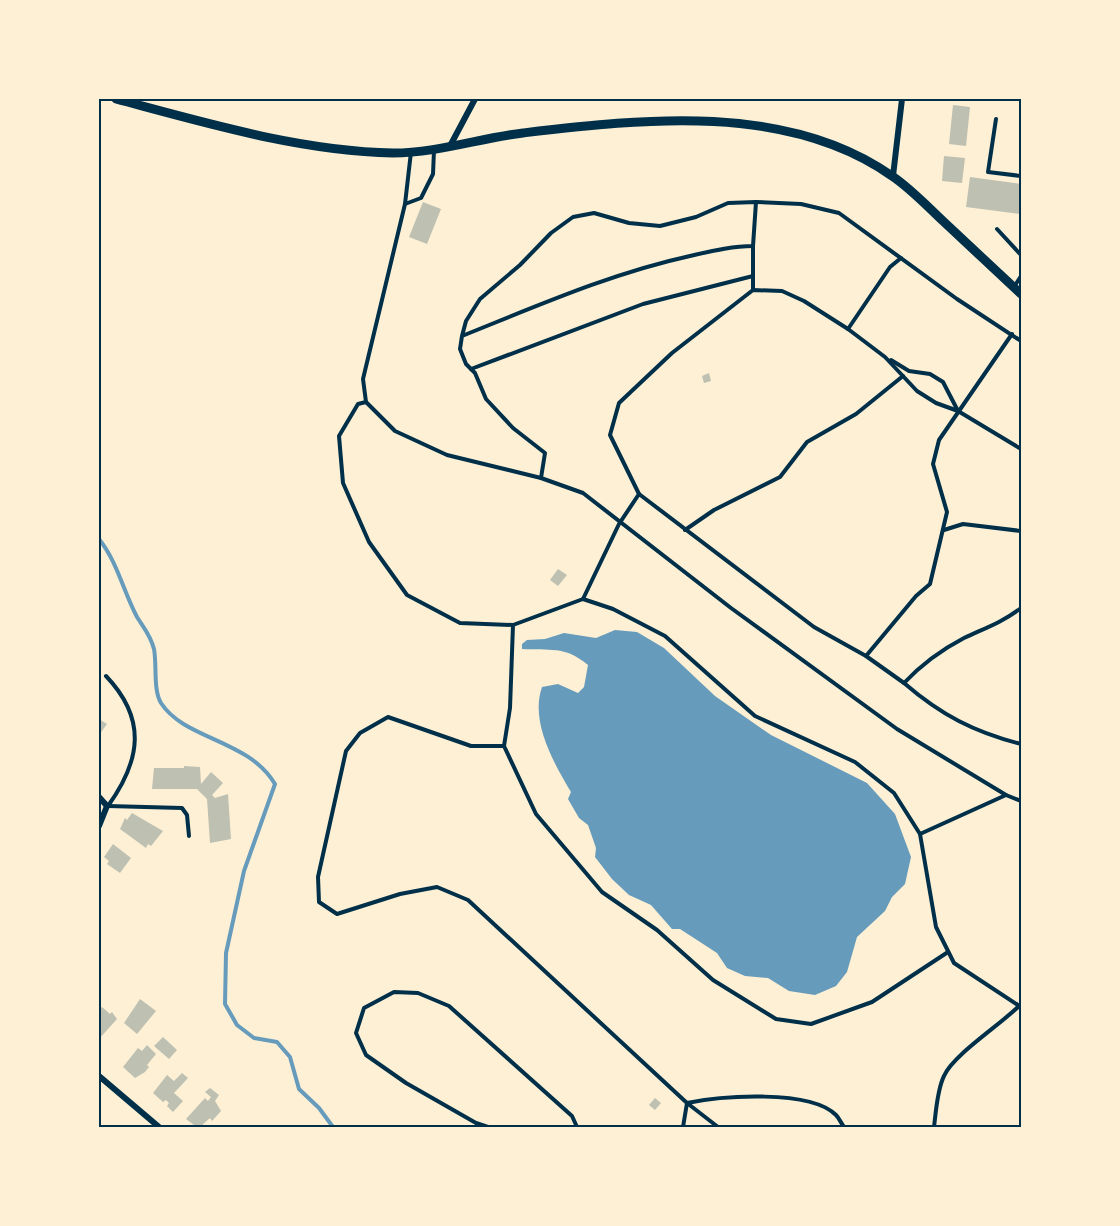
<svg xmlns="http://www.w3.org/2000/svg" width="1120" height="1226" font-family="'IBM Plex Sans',sans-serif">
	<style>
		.water { fill: #669bbc }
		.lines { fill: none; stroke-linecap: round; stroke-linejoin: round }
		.stream { stroke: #669bbc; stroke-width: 4 }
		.building { fill: #bec0b2 }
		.service { stroke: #003049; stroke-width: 4 }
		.minor { stroke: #003049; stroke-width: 6 }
		.tertiary { stroke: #003049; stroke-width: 9 }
		.neatline { fill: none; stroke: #003049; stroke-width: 2 }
	</style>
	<rect width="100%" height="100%" fill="#fdf0d5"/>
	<!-- water -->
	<path class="water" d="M615 630 637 632 664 648 715 696 771 735 867 783 895 814 911 857 905 884 892 897 885 911 857 937 847 972 836 986 815 995 789 991 768 978 745 976 727 968 717 953 680 929H672L651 905 629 895 612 879 595 857 596 848 588 825 579 818 568 799 571 792C553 762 530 721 542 687L558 684 578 693 584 687 588 665C564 645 550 651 522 649V644L527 640 545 639 564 633 596 638Z"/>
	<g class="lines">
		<!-- stream -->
		<path class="stream" d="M99 539C118 563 123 591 137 617 144 628 151 636 154 649 157 665 153 690 161 703 185 740 248 739 275 784L244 871 226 953 225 1004 237 1025 254 1038 277 1042 290 1057 299 1089 319 1108 333 1127"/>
	</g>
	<!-- building -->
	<g class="building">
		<path d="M953 105 970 107 966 146 949 144Z"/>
		<path d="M944 156 965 158 962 183 942 181Z"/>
		<path d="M970 177 1021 184 1020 214 966 207Z"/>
		<path d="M423 202 441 209 427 244 409 237Z"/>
		<path d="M709 373 711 381 704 383 702 376Z"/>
		<path d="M558 569 567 575 558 586 550 580Z"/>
		<path d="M99 719 107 724 99 735Z"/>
		<path d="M184 766 200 767 201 784 211 772 223 783 212 795 215 798 228 794 231 839 210 843 207 799 197 789H152L154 768H184Z"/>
		<path d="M132 813 163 831 151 846 148 844 146 848 120 829 125 818 127 820Z"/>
		<path d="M113 844 131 858 120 873 107 864 109 861 104 857Z"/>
		<path d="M140 999 156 1011 137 1034 124 1023Z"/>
		<path d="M102 1007 110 1014 112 1012 117 1019 99 1039V1010Z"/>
		<path d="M163 1037 177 1050 169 1059 154 1046Z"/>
		<path d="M147 1045 156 1054 147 1065 149 1067 145 1072 135 1078 123 1067 138 1048 142 1051Z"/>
		<path d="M182 1073 188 1078 174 1093 183 1101 173 1112 167 1106 169 1103 166 1100 163 1102 153 1093 167 1075 174 1081Z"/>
		<path d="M210 1088 219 1095 215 1101 221 1111 212 1121 210 1118 200 1127H192L194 1125 186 1119 205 1098 208 1101 211 1097 205 1092Z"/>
		<path d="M655 1098 661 1103 655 1110 649 1105Z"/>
	</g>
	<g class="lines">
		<!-- service -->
		<g class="service">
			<path d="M858 99H866"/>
			<path d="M996 119 988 172 1021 176"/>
			<path d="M411 152 405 204 363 379 366 402 395 431 447 455 541 478"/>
			<path d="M756 202 801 204 839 213 957 299 1021 341"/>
			<path d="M405 204 421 198 433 174 434 150"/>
			<path d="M997 229 1021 255"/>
			<path d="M1014 287 1021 276"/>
			<path d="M753 290V246"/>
			<path d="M848 329 890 267 901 258"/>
			<path d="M462 336C537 306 612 273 690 256 712 251 732 246 753 246L756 202 728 203 696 217 660 226 629 223 594 213 573 217 551 233 520 265 480 299 466 321 462 336 460 349 466 364 475 373 486 399 513 428 545 453 541 478 583 493 731 608 897 729 1006 795 1021 801"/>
			<path d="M891 360 909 371 930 374 943 382 958 411 1021 449"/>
			<path d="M471 369 643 304 753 276"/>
			<path d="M366 402 358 404 339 436 343 483 369 542 407 595 460 623 513 625"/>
			<path d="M639 494 610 435 619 403 672 353 753 290 782 291 804 301 848 329 885 357 917 391 936 403 958 411"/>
			<path d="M685 530 714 510 780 477 807 442 856 414 903 376"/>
			<path d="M944 530 963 524 1021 531"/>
			<path d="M583 599 619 524 639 494 814 627 866 656 904 683C921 665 941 650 964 638 985 628 1001 623 1021 608"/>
			<path d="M866 656 916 596 930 584 947 512 933 464 939 440 1012 334"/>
			<path d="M106 676C147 719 141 760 108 806"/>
			<path d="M904 683C941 715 974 732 1021 744"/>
			<path d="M504 746 536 814 602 892 657 930 713 980 776 1019 811 1024 872 1002 948 952"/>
			<path d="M108 806 182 808 187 815 189 836"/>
			<path d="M920 834 1006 795"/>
			<path d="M488 1127 476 1123 406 1083 366 1055 356 1033 364 1008 394 992 418 993 449 1006 572 1116 577 1127"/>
			<path d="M683 1127 687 1103 468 900 437 887 400 894 337 914 319 902 318 877 346 751 360 733 388 717 471 746H504L510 708 513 625 583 599 613 609 665 636 755 716 855 762 894 793 920 834 936 927 954 963 1021 1007"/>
			<path d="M718 1127 687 1103C721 1096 810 1089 836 1115 839 1118 841 1123 844 1127"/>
			<path d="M934 1127C936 1112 937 1090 944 1076 953 1055 1000 1025 1019 1006"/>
		</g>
		<!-- minor -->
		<g class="minor">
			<path d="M450 146 475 99"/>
			<path d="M893 176 902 99"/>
			<path d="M99 797 107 806 99 826"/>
			<path d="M99 1076 159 1127"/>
		</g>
		<!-- tertiary -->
		<path class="tertiary" d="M116 99C206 123 300 151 393 153 437 153 480 138 523 133 643 119 787 102 892 176 910 188 927 206 943 221 969 245 995 270 1021 294"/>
	</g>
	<!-- border -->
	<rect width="1120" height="1226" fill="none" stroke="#fdf0d5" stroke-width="201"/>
	<rect x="100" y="100" width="920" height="1026" class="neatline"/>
</svg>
